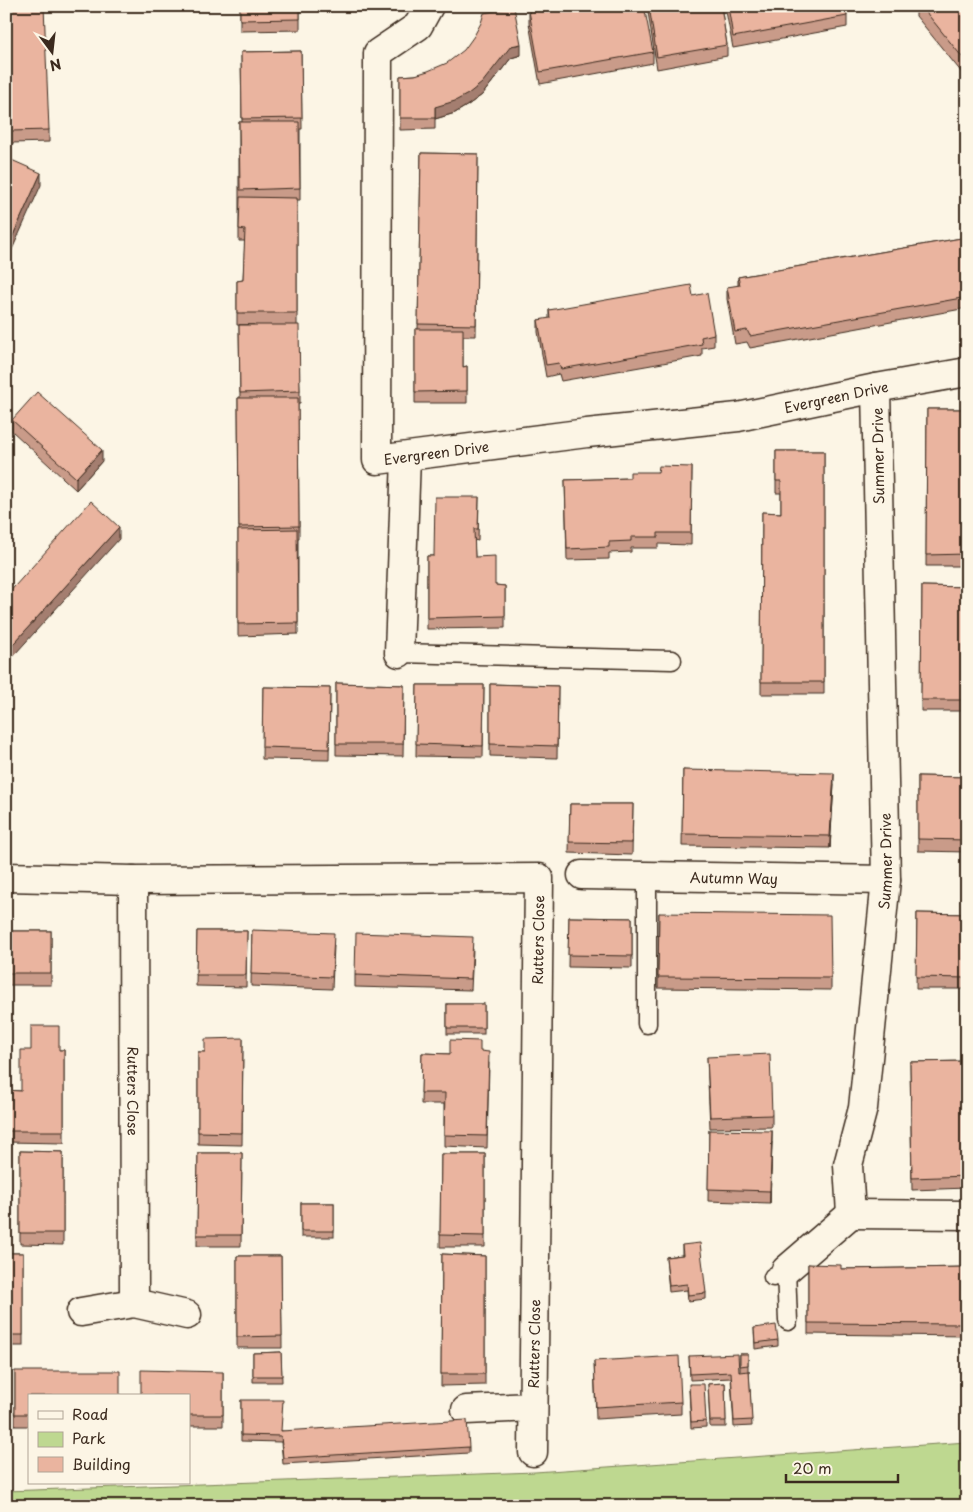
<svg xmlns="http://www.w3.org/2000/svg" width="973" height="1512" font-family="'Playpen Sans',sans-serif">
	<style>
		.green { fill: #bed890; stroke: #7c8157 }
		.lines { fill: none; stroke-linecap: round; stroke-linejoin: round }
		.lane-casing { stroke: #3b2a1e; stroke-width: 21 }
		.street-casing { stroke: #3b2a1e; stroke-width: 31 }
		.lane { stroke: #fcf5e5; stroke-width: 18 }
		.street { stroke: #fcf5e5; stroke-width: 28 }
		.wall { fill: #c99b89; stroke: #3b2a1e }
		.shaded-wall { fill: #a47e6f; stroke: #3b2a1e }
		.building { fill: #eab49f; stroke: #3b2a1e }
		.labels { text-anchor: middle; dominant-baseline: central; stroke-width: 4; stroke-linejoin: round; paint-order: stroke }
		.street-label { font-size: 14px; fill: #3b2a1e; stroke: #fcf5e5 }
	</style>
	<rect width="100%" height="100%" fill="#fcf5e5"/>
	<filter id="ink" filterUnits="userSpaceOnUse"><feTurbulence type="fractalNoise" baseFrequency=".02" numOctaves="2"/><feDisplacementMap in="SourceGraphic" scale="10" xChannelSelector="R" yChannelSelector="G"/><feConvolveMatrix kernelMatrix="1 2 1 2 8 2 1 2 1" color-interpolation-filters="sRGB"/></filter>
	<g filter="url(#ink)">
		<!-- green -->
		<path class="green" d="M967 1442V1506H6V1491L535 1472Z"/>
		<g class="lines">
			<defs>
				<g id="lane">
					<path d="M399 653 672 660"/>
					<path d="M647 1024V877"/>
					<path d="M773 1277 786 1270 788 1321"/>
				</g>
				<g id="street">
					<path id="s1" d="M429 6 418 26 378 53 377 460 587 433 738 417 876 388 967 372"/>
					<path d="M399 653 406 457"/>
					<path id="s2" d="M582 875 886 880"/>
					<path d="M6 877 133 880 539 878 533 1452"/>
					<path id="s3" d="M133 880 134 1303"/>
					<path id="s4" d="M851 1214 848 1165 863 1108 886 880 876 388"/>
					<path d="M851 1214 967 1215"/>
					<path d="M786 1270 851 1214"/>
					<path d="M81 1312 134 1303 187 1315"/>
					<path d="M466 1410 533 1407"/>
				</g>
			</defs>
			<!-- lane casing -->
			<use href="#lane" class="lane-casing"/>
			<!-- street casing -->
			<use href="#street" class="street-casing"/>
			<!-- lane -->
			<use href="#lane" class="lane"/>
			<!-- street -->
			<use href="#street" class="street"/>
		</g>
		<!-- wall -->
		<g class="wall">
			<path d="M240 6H300V30L240 31Z"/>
			<path d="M647 6H721L727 45V56L657 69Z"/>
			<path d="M725 6H845L847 16V27L733 48Z"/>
			<path d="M916 6H967V79L916 16Z"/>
			<path d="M529 11 653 52V63L540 84 529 23Z"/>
			<path d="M7 19 49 130V142L11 143Z"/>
			<path d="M301 51 302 129H300V200H297V325L300 391V403H298L299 526V538H298V634L238 636V530H239L238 398H240L239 325H254H237V281L243 280 245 241H239V122H242L241 52Z"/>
			<path d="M521 55 511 58 482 95 468 105 455 113 435 119V129L400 130V76L415 75Z"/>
			<path d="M421 153 478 154 476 336H463V367L467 366V403H415V329H418Z"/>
			<path d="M967 237V308L750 348 747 342 735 344 727 299V287L738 286V277Z"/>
			<path d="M693 296 714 334V346L702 348V356L561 381 559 374 546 377 538 332V320L549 319V310Z"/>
			<path d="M927 409H967V566H926Z"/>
			<path d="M12 420 102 461 76 490 12 431Z"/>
			<path d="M776 451H824V694H761L762 512 781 513V493H776Z"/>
			<path d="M692 467 691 545 658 544V548H631V552L609 553V559L567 560 565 480 630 478 658 472Z"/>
			<path d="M479 497 478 541 474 540 475 557 495 585 505 586V628L427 629V556H434Z"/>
			<path d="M922 586 967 587V711H921Z"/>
			<path d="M336 683 404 685 403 756 336 755Z"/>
			<path d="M490 684 558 686 557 758 490 756Z"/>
			<path d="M417 685H484L483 757 416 756Z"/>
			<path d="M263 687 330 688 329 760 262 759Z"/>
			<path d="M683 770 834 784 830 848 682 846Z"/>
			<path d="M918 776 967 777V852L918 851Z"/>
			<path d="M570 804H633L632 855 569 853Z"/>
			<path d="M659 913 831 978V990L658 988Z"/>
			<path d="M917 913 967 914V989H916Z"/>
			<path d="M569 917 632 918V968L568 967Z"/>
			<path d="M252 930 334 945 332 989 251 986Z"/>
			<rect x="9" y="931" width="42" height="54"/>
			<path d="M197 931H247L246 987 196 986Z"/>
			<path d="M473 949 471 990 355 987V975Z"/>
			<rect x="447" y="1004" width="37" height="30"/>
			<path d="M243 1038 242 1145 198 1144V1052H205Z"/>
			<path d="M59 1050H64V1143L6 1142V1090L21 1091Z"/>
			<path d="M480 1051 489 1063 487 1148 444 1146V1104H421L422 1053 450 1054Z"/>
			<path d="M707 1057 772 1115V1127L710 1128Z"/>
			<path d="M967 1061V1188L912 1190 910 1062Z"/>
			<path d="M709 1130 772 1142 770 1203 708 1201Z"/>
			<path d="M20 1151 63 1152V1245L20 1244Z"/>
			<path d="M198 1153H242L241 1246H197Z"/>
			<path d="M441 1154H485V1247H440Z"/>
			<rect x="301" y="1203" width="33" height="34"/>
			<path d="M682 1245 706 1293V1299L688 1301 687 1290 669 1292 666 1257 682 1255Z"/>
			<rect x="6" y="1253" width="17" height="93"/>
			<path d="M442 1254 485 1256V1385L441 1386Z"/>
			<path d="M237 1256H281L282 1348H237Z"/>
			<path d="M808 1264 841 1269 967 1267V1336L808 1334Z"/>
			<path d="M754 1328 778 1340V1346L755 1349Z"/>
			<path d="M281 1352 282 1382H253V1353Z"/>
			<path d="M740 1354H748V1371H749L752 1426 734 1427 731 1378 690 1380 689 1356 739 1372 740 1371Z"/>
			<path d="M594 1361 681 1402V1414L596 1419Z"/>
			<path d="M15 1371 29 1396V1426H15Z"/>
			<path d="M223 1372V1426H189V1396Z"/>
			<path d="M725 1383 726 1427H710L708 1384Z"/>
			<path d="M689 1390 706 1421V1427L691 1428Z"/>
			<path d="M241 1400 282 1431 469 1447V1453L283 1464 281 1442 241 1441Z"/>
		</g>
		<!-- shaded-wall -->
		<g class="shaded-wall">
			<path d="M521 44V55L511 58 482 95 468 105 455 113 435 119V107L511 46Z"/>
			<path d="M41 173V185L6 263V251Z"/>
			<path d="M102 450V461L76 490V478Z"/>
			<path d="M119 527V539L6 664V652Z"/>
			<path d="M834 773V784L830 848V836Z"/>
			<path d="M772 1131V1142L770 1203V1191Z"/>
		</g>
		<!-- building -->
		<g class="building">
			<path d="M32 6H44L49 130 11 131 7 7Z"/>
			<path d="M240 6H300V19L240 20Z"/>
			<path d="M556 6H644L653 52 540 72 529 11Z"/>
			<path d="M649 6H721L727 45 657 57Z"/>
			<path d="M728 6H845L847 16 733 37Z"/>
			<path d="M921 6H967V63Z"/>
			<path d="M514 7 521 44 511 46 482 83 468 94 455 101 435 107V118H400V76L415 75 428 71 447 63 464 50 474 36 481 23 484 13Z"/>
			<path d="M301 51 302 118 242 119 241 52Z"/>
			<path d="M239 122H299L300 188 240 190Z"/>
			<path d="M421 153 478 154 476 325 418 324Z"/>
			<path d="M7 158 41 173 6 251V159Z"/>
			<path d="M240 197 297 198V313H237V281L243 280 244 253 245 230 239 229Z"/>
			<path d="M967 237V297L750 336 747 330 735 332 727 287 740 285 738 277Z"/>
			<path d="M691 285 693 296 707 293 714 334 701 337 702 344 561 369 559 363 546 365 538 320 550 318 549 310Z"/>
			<path d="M239 325H299L300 391 240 393Z"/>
			<path d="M415 329H463V367L467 366V391L415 392Z"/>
			<path d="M37 392 102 450 76 478 12 420Z"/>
			<path d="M238 398H298L299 526 239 527Z"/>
			<path d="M927 409H967V554L926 555Z"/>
			<path d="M776 451H824V682H761L762 512 781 513V481H776Z"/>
			<path d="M659 466 692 467 691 533H658V537H631V541L609 542V547L567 549 565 480 630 478V472H658Z"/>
			<path d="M435 497H479L478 529H474L475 557 495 556V585L505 586V616L427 618V556H434Z"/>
			<path d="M91 501 119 527 6 652V596Z"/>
			<path d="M297 529 298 623 238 624V530Z"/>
			<path d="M922 586 967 587V700H921Z"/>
			<path d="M336 683 404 685 403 744H336Z"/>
			<path d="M490 684 558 686 557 746 490 744Z"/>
			<path d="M417 685H484L483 746 416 744Z"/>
			<path d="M263 687 330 688 329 749 262 747Z"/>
			<path d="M683 770 834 773 830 836 682 834Z"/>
			<path d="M918 776 967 777V840L918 839Z"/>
			<path d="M570 804H633L632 843 569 842Z"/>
			<path d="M659 913 830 915 831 978 658 977Z"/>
			<path d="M917 913 967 914V978L916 977Z"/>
			<path d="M569 917 632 918V956L568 955Z"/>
			<path d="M252 930 334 933 332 977 251 974Z"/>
			<rect x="9" y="931" width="42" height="42"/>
			<path d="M197 931H247L246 975H196Z"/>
			<path d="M356 933 473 937 471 979 355 975Z"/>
			<rect x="447" y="1004" width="37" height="24"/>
			<path d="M31 1026H59V1050H64V1131H6V1090L21 1091V1050H31Z"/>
			<path d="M243 1038 242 1133 198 1132V1052H205V1039Z"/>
			<path d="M450 1040 480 1041V1051L489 1052 487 1136 444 1135 445 1093H421L422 1053 450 1054Z"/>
			<path d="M770 1054 772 1115 710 1117 707 1057Z"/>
			<path d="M967 1061V1176L912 1178 910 1062Z"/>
			<path d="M709 1130 772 1131 770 1191 708 1189Z"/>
			<path d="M20 1151 63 1152V1233H20Z"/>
			<path d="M198 1153H242L241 1235H197Z"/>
			<path d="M441 1154H485V1236L440 1235Z"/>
			<rect x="301" y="1203" width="33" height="28"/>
			<path d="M700 1243 706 1293 688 1295 687 1284 669 1286 666 1257 683 1255 682 1245Z"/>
			<rect x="6" y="1253" width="17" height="82"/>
			<path d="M442 1254 485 1256V1374H441Z"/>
			<path d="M237 1256H281L282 1336 237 1337Z"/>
			<path d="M808 1264 841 1265V1269L967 1267V1324L808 1323Z"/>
			<path d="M776 1325 778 1340 755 1343 754 1328Z"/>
			<path d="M281 1352 282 1376H253V1353Z"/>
			<path d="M738 1354 739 1372 749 1371 752 1420 734 1421 731 1372 690 1374 689 1356Z"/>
			<path d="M740 1354H748V1365L740 1366Z"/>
			<path d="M679 1356 681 1402 596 1407 594 1361Z"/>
			<path d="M141 1370 223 1372V1415H189V1396H141Z"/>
			<path d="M15 1371H120V1396H29V1414H15Z"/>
			<path d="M725 1383 726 1421H710L708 1384Z"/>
			<path d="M689 1384H704L706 1421 691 1422Z"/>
			<path d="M241 1400H283L281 1431 467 1420 469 1447 283 1458 281 1436 241 1435Z"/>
		</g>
	</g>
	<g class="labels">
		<!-- street labels -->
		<g class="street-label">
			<text stroke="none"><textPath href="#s1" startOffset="942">Evergreen Drive</textPath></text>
			<text stroke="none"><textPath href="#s1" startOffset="538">Evergreen Drive</textPath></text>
			<text transform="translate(878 456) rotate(-91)">Summer Drive</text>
			<text stroke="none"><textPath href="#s4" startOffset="356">Summer Drive</textPath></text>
			<text stroke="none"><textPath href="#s2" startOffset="152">Autumn Way</textPath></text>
			<text transform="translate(538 940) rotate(-89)">Rutters Close</text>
			<text stroke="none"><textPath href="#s3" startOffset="211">Rutters Close</textPath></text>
			<text transform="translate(534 1344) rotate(-89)">Rutters Close</text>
		</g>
	</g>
	<!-- margin -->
	<rect width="973" height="1512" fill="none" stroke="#fcf5e5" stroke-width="25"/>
	<rect x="12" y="12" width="948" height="1487" fill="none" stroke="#3b2a1e" stroke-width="2" filter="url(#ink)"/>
	<!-- legend -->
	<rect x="28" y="1394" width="162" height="90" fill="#fcf5e5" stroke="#afa495"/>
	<rect x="38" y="1411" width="25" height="8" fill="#fcf5e5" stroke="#afa495"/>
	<text x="72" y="1420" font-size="15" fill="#3b2a1e">Road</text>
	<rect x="38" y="1432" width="25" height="15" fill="#bed890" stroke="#afa495"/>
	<text x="72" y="1444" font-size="15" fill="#3b2a1e">Park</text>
	<rect x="38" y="1457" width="25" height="15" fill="#eab49f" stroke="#afa495"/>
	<text x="72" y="1470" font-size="15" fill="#3b2a1e">Building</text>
	<!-- north arrow -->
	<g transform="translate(52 52) rotate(165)" stroke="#fcf5e5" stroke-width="4" paint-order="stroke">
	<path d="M0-4L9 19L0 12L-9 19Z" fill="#3b2a1e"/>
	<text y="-8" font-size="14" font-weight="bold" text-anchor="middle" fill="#3b2a1e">N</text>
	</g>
	<!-- scale -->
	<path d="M786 1474v8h112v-8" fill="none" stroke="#3b2a1e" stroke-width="2.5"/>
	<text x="793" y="1474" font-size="15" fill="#3b2a1e" stroke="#fcf5e5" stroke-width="4" paint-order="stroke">20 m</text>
</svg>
